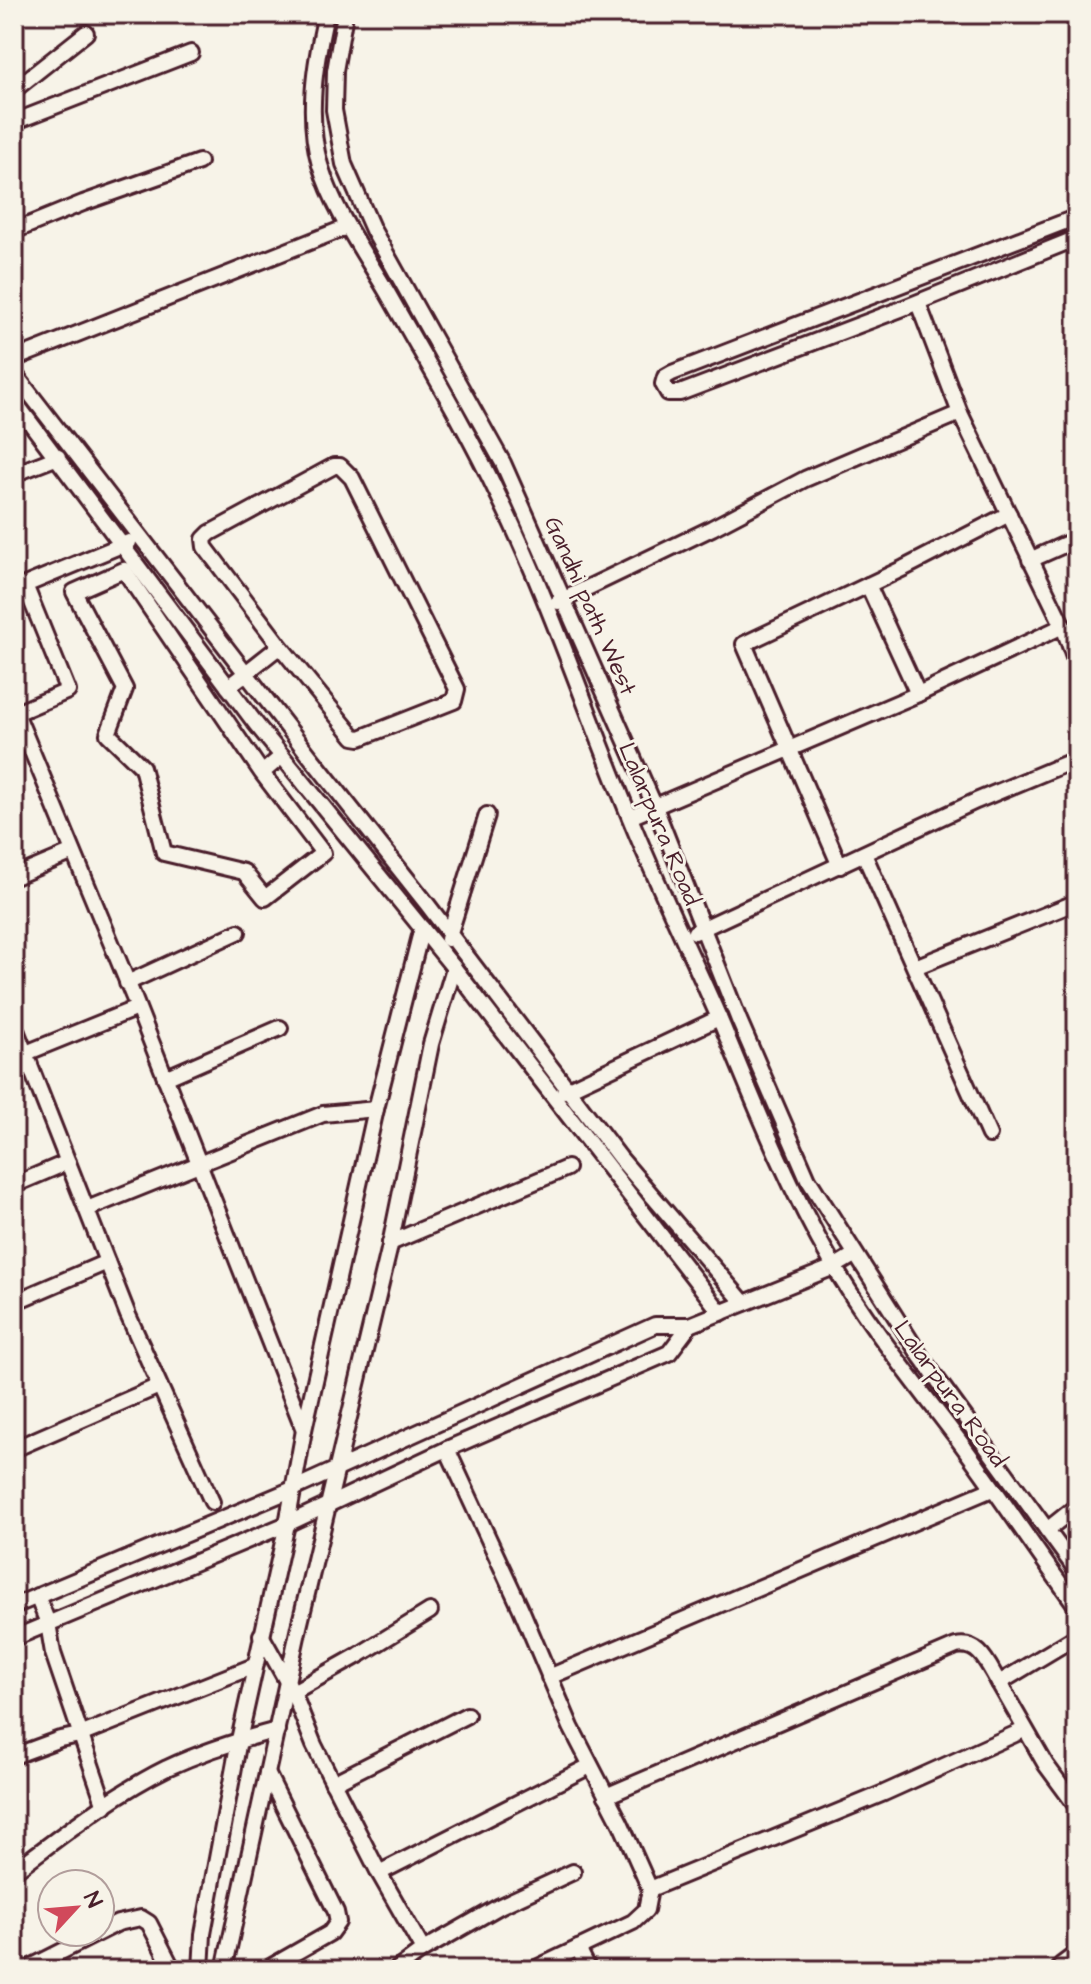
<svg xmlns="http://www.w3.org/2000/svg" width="1091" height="1984" font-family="'Architects Daughter',sans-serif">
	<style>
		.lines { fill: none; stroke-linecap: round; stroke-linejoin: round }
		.minor-casing { stroke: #4a1f2b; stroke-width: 20 }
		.minor { stroke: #f7f3e8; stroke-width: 14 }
		.labels { text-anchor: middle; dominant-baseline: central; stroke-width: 6; stroke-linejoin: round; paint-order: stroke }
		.street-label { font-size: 24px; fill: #4a1f2b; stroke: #f7f3e8 }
	</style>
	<rect width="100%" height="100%" fill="#f7f3e8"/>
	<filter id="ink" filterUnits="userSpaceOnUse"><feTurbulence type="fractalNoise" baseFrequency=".0125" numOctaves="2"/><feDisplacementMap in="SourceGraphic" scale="16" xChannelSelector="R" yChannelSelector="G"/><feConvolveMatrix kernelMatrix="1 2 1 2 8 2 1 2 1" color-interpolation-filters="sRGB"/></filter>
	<g filter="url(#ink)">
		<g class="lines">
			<defs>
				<g id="minor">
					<path d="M326 14C315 63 306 116 320 165 334 211 363 251 387 292 425 359 466 427 499 497 549 599 585 708 628 813 657 885 692 955 723 1027 756 1107 788 1187 832 1263 868 1325 914 1381 957 1438 998 1493 1036 1551 1077 1607"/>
					<path d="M345 14 335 71 334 110 344 164 373 230 503 463 655 807 739 1020 808 1179 921 1357 1077 1571"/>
					<path d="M14 90 86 33"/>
					<path d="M14 122 191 53"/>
					<path d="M1077 217 672 373 665 377 663 384 668 393H680L901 309 1077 238"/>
					<path d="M14 231 83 203 199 162"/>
					<path d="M918 303 960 413"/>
					<path d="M14 359 347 227"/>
					<path d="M14 373 309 755 427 904 620 1158 744 1303"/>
					<path d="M14 401 256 724 454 968 721 1313"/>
					<path d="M14 474 58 457"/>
					<path d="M129 542 25 585 68 691 16 713 134 998 304 1430"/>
					<path d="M1030 560 1077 539"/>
					<path d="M868 585 918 694"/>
					<path d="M558 602 712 528 805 479 960 413 1063 626 1077 666"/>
					<path d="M228 687 280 646 205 547 204 539 210 533 334 466H340L352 478 457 689 454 701 360 738 354 737 280 646"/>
					<path d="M262 773 124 570 74 592 125 689 108 734 142 767 164 853 244 872 265 898 323 853 262 773 282 756"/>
					<path d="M630 817 918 694 1063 626"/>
					<path d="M864 854 989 1135"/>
					<path d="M840 866 744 644 904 568 1009 514"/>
					<path d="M14 877 73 852"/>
					<path d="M695 932 976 801 1077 759"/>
					<path d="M448 939 487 815"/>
					<path d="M915 967 1077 902"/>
					<path d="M127 983 238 932"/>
					<path d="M14 1025 128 1315 212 1502"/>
					<path d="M26 1053 137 1008"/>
					<path d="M14 1071 30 1064"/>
					<path d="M165 1078 280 1028"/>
					<path d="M564 1091 719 1018"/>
					<path d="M14 1185 68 1162"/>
					<path d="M87 1209 323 1114 376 1109"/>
					<path d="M390 1243 567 1168"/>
					<path d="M14 1302 107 1262"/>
					<path d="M14 1449 159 1386"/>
					<path d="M447 1449 521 1609 571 1727 621 1824 650 1889 646 1910 633 1922 532 1970"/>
					<path d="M1047 1530 1077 1506"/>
					<path d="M37 1596 48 1623 53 1653 105 1806"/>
					<path d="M14 1606 293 1489 655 1325H690L834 1267 854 1255"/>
					<path d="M261 1635 293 1692 314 1745 379 1873 423 1950"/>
					<path d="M1077 1636 999 1683 1046 1765 1077 1807"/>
					<path d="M14 1638 287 1524 447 1449 669 1353 690 1325"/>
					<path d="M549 1677 992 1489"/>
					<path d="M293 1692 359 1655 430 1611"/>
					<path d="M14 1756 60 1739 80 1735 254 1666"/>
					<path d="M333 1783 467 1715"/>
					<path d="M606 1796 956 1646C980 1641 988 1665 999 1683"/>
					<path d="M14 1871C63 1835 112 1795 167 1768 202 1752 239 1740 277 1730"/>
					<path d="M379 1873 590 1766"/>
					<path d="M650 1889 884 1793 1024 1730"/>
					<path d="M578 1948 589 1970"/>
					<path d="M1061 1965 1077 1953"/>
					<path d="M25 1970 118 1923 141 1918 149 1923 173 1970"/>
					<path d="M201 1970 203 1934 239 1740 287 1524 304 1430 376 1109 422 928"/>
					<path d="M224 1970 299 1627 389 1250 431 1044 454 968"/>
					<path d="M265 1970 330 1933 338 1922 336 1912 267 1773"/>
					<path d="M396 1970 423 1950 500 1906 573 1872"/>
				</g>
			</defs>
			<!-- minor casing -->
			<use href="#minor" class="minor-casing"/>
			<!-- minor -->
			<use href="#minor" class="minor"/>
		</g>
	</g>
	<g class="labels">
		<!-- street labels -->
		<g class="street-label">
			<text transform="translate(590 606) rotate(66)">Gandhi path West</text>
			<text transform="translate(659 824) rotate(67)">Lalarpura Road</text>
			<text transform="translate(950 1394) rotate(54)">Lalarpura Road</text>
		</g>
	</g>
	<!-- margin -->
	<rect width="1091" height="1984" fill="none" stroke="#f7f3e8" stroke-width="48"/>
	<rect x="24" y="24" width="1043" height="1936" fill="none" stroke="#4a1f2b" stroke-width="3" filter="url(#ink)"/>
	<!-- north arrow -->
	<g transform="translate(76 1908) rotate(64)"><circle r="38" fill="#f7f3e8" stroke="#b29e9c" stroke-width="2"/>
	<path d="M0-6L14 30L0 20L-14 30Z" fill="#d1495b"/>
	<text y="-12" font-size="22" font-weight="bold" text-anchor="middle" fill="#4a1f2b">N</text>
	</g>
</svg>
